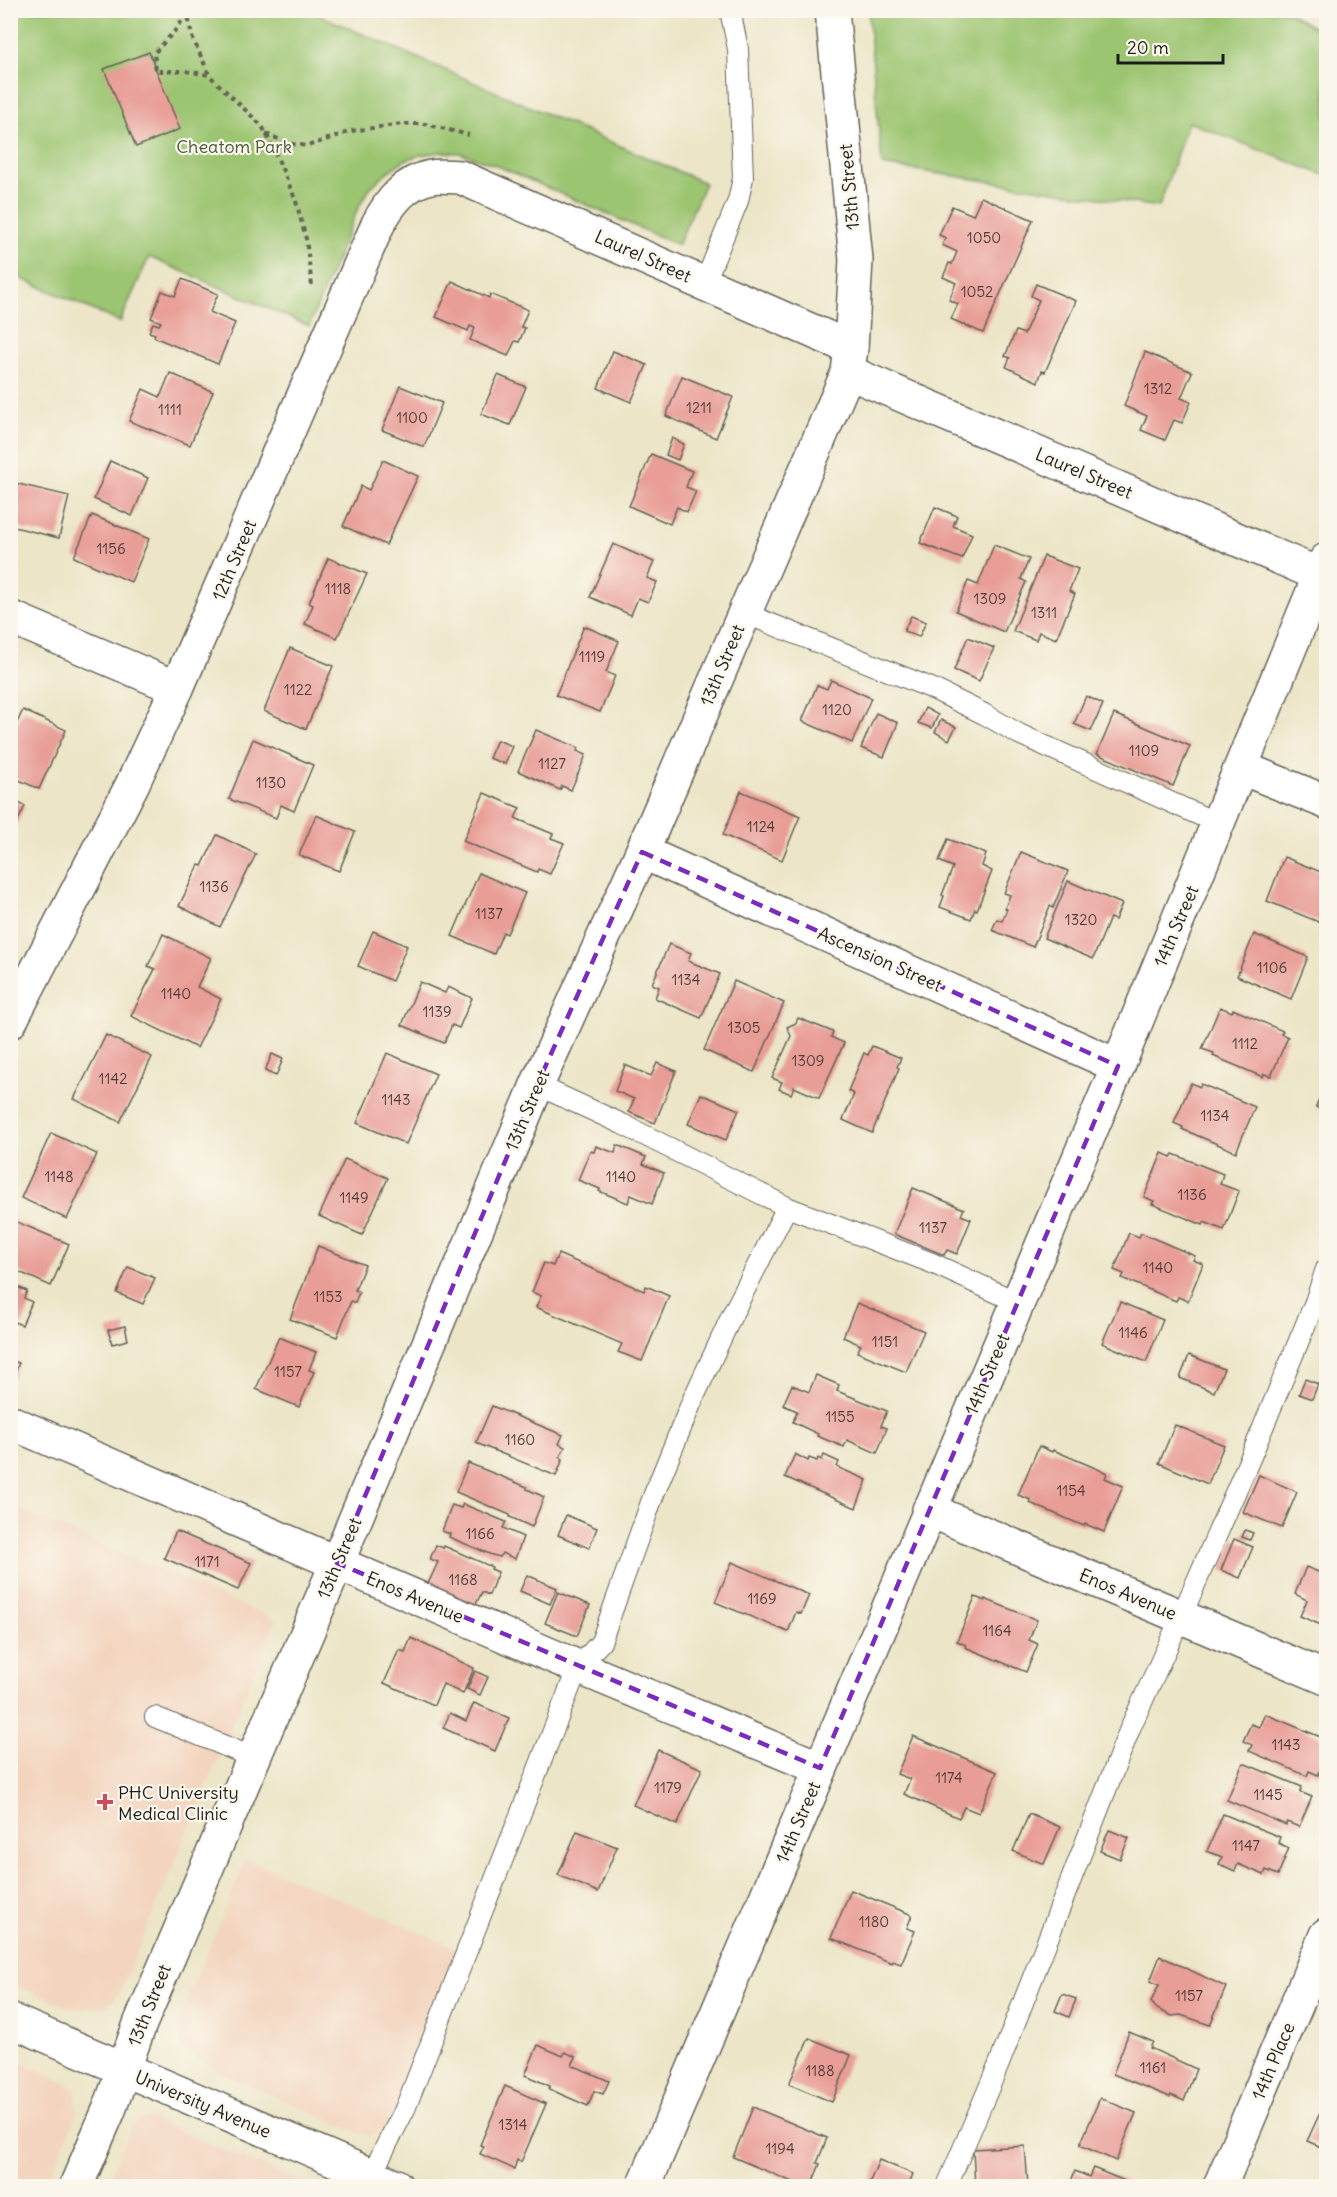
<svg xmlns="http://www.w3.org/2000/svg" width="1337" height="2197" font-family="Delius,sans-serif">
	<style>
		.built { fill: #f3d4be }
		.green { fill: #9cc571; stroke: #5c7046; stroke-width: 1.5 }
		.building { fill: #e89d96 }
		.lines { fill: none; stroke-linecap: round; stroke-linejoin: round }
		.lane-casing { stroke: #656258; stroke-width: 22 }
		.street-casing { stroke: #656258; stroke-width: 36 }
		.secondary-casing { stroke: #656258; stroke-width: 36 }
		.path { stroke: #656258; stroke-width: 4; stroke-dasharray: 4.5 4.5; stroke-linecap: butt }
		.lane { stroke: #fff; stroke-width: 20 }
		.street { stroke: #fff; stroke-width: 33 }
		.secondary { stroke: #fff; stroke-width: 33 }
		.marked { fill: none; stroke: #7b2cbf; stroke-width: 4.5; stroke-dasharray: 12 8; stroke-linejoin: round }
		.poi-dot { fill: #d1495b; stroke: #fbf7ec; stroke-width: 2 }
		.labels { text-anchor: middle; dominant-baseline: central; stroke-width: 4.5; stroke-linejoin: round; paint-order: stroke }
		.number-label { font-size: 15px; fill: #4f3c3a }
		.park-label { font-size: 18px; fill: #49573a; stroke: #fbf7ec }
		.street-label { font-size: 18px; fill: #1c1c1c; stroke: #fbf7ec }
		.poi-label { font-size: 18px; fill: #1c1c1c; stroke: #fbf7ec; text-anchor: start }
	</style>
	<rect width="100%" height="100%" fill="#fbf7ec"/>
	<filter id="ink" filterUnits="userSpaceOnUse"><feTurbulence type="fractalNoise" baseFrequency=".0167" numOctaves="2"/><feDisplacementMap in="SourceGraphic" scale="12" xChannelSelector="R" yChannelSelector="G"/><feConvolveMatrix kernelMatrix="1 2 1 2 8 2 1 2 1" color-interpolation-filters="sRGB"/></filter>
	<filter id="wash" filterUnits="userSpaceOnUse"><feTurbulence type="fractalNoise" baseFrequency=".008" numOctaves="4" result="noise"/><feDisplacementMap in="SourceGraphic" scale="24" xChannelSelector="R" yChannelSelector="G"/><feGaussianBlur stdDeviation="1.35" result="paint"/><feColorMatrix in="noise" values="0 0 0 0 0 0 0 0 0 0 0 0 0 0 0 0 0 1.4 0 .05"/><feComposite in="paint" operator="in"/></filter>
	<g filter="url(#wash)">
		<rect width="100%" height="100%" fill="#ece5c7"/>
		<!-- built -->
		<g class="built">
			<path d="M10 1505 276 1620 121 1990 114 2000 105 2006 95 2008 83 2009 62 2005 11 1983Z"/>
			<path d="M246 1859 461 1950 395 2112 386 2128 369 2137 228 2076 187 2052 181 2043 178 2032 179 2020Z"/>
			<path d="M10 2059 56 2078 71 2086 76 2092 77 2113 46 2186H11Z"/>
			<path d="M149 2118 309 2186H106L131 2128 139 2120Z"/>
		</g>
		<!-- green -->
		<g class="green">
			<path d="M11 11H310L705 183 678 245 493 164 460 153 441 152 420 155 405 160 386 173 370 188 358 208 309 326 149 257 120 322 11 274Z"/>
			<path d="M868 11H1287L1326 35V176L1188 122 1159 207 882 165Z"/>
		</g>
		<g id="blocks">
			<!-- building -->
			<g class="building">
				<path d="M149 52 180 129 136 147 104 69Z"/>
				<path d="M981 197 1033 220 983 333 951 319 958 304 949 300 956 283 943 277 949 263 952 264 957 252 942 245 946 238 939 235 952 206 973 215Z"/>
				<path d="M182 279 218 294 210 312 235 323 218 364 154 337 155 334 149 332 153 323 159 325 161 322 151 318 162 291 175 296Z"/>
				<path d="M452 281 489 298 490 294 528 310 521 327 525 328 519 342 515 341 508 356 470 340 475 328 470 326 468 331 436 317Z"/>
				<path d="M1036 284 1076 301 1045 372 1042 371 1038 382 1006 367 1010 358 1005 356 1016 331 1024 334 1039 300 1031 296Z"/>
				<path d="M613 351 647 365 631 402 598 388Z"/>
				<path d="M1145 352 1192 372 1181 398 1191 402 1182 423 1174 420 1165 440 1141 430 1147 416 1124 406Z"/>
				<path d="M170 373 213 392 190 445 129 421 143 389 160 397Z"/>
				<path d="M498 375 526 387 510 425 481 414Z"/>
				<path d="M682 376 733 397 716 438 666 416Z"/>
				<path d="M400 386 442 403 424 447 382 430Z"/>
				<path d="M672 438 684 444 678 460 666 455Z"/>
				<path d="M651 454 692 471 686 487 696 491 687 512 677 507 670 524 629 506Z"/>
				<path d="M383 460 418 476 386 545 343 526 361 486 369 490Z"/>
				<path d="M110 461 148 478 132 516 94 499Z"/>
				<path d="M10 482 69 496 59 538 10 526Z"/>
				<path d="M935 507 957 516 953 526 972 534 962 559 920 543Z"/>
				<path d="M92 515 149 539 131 582 74 557Z"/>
				<path d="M613 544 654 562 647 578 657 582 648 602 638 598 631 615 590 597Z"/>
				<path d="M994 545 1029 559 1021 579 1026 582 1004 632 956 611 968 581 978 585Z"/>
				<path d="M1044 556 1078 569 1069 591 1075 594 1056 639 1039 632 1036 640 1013 631Z"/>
				<path d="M328 558 367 574 337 638 305 624 313 605 309 603Z"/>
				<path d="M911 616 926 622 919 637 904 631Z"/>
				<path d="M584 626 619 641 606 672 615 676 600 712 556 695Z"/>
				<path d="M968 637 994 648 979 681 954 670Z"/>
				<path d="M290 648 333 666 306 729 264 711Z"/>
				<path d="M831 680 871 698 852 743 802 721 817 685 827 689Z"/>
				<path d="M1086 696 1103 704 1091 731 1074 724Z"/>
				<path d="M925 708 938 715 932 728 918 723Z"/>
				<path d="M23 710 66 730 39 789 10 776V738Z"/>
				<path d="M876 713 898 723 884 757 861 748Z"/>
				<path d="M1114 714 1190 746 1173 786 1097 754Z"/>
				<path d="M941 720 956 727 949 740 935 732Z"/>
				<path d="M536 730 579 748 577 751 586 755 571 790 562 786 560 790 518 771Z"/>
				<path d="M253 739 313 765 294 811 281 805 276 818 229 799Z"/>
				<path d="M497 740 512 746 505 764 489 758Z"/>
				<path d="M741 791 800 816 782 860 723 835Z"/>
				<path d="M484 793 520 808 515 818 553 834 551 838 564 843 550 874 538 869 537 872 463 841Z"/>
				<path d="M10 799 25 806 10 837Z"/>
				<path d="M316 815 355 832 339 871 299 855Z"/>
				<path d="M217 835 256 854 220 927 179 906 199 865 202 866Z"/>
				<path d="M948 839 986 854 982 866 992 871 977 910 975 909 971 919 940 907 944 896 942 895 953 867 939 861Z"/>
				<path d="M1021 852 1068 871 1053 908 1050 906 1033 947 992 930 997 919 1002 921 1007 909 1005 908 1010 895 1004 893Z"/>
				<path d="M1284 857 1326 874V925L1267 901Z"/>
				<path d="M479 873 525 893 507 934 503 932 494 954 452 936Z"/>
				<path d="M1068 881 1122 904 1115 920 1110 918 1093 959 1044 938Z"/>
				<path d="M373 931 407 946 392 981 358 966Z"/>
				<path d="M163 934 211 958 197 987 221 999 197 1048 131 1016 155 969 148 966Z"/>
				<path d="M1254 934 1308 957 1291 999 1237 976Z"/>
				<path d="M669 944 691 953 688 961 720 974 701 1018 655 998 659 987 652 984Z"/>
				<path d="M734 981 784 1003 754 1072 704 1050Z"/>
				<path d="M420 982 445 993 448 987 472 998 459 1028 452 1025 444 1043 402 1025Z"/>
				<path d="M1220 1007 1232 1012 1233 1009 1283 1031 1281 1034 1288 1037 1271 1076 1264 1074 1263 1077 1213 1056 1214 1053 1202 1049Z"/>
				<path d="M798 1018 833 1032 831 1037 844 1043 819 1098 794 1087 791 1094 779 1089 782 1082 772 1078 791 1036 787 1027 796 1023Z"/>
				<path d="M106 1035 152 1057 120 1122 74 1099Z"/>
				<path d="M872 1046 901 1058 897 1067 899 1068 872 1133 843 1120 854 1094 848 1091 864 1053 868 1055Z"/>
				<path d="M387 1053 436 1074 406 1144 357 1123Z"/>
				<path d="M272 1054 283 1059 276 1076 265 1071Z"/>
				<path d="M657 1063 676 1071 655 1123 629 1112 634 1099 615 1091 625 1065 651 1076Z"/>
				<path d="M1326 1082V1111L1316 1107Z"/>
				<path d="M1191 1083 1200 1087 1201 1084 1255 1107 1236 1152 1182 1129 1183 1127 1174 1123Z"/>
				<path d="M701 1094 739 1110 726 1140 688 1124Z"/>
				<path d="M51 1133 97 1154 67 1219 21 1198Z"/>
				<path d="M617 1145 646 1157 643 1164 664 1173 652 1204 631 1195 628 1203 599 1191 600 1189 578 1180 590 1151 594 1152 596 1146 615 1153Z"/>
				<path d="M1162 1153 1171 1157 1173 1154 1223 1174 1220 1184 1239 1191 1224 1230 1204 1222 1203 1225 1152 1204 1154 1201 1144 1197Z"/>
				<path d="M345 1159 388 1178 362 1235 319 1216Z"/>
				<path d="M913 1188 964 1209 961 1215 971 1219 957 1254 947 1250 944 1255 894 1234Z"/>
				<path d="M10 1219 69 1244 51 1286 10 1268Z"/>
				<path d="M1129 1233 1139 1237 1141 1233 1195 1256 1193 1260 1203 1264 1188 1301 1178 1297 1176 1301 1122 1278 1124 1274 1114 1270Z"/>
				<path d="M318 1246 365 1265 355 1290 359 1292 355 1303 351 1301 337 1337 290 1319Z"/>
				<path d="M558 1254 644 1291 646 1286 669 1296 642 1361 618 1352 622 1344 536 1307 541 1296 532 1292 544 1263 553 1266Z"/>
				<path d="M128 1267 155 1278 143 1304 117 1293Z"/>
				<path d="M10 1284 27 1291 24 1298 32 1302 22 1325 14 1322 11 1330Z"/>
				<path d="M1120 1302 1163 1320 1146 1362 1102 1343Z"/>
				<path d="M857 1303 924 1331 906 1372 857 1352 861 1345 843 1337Z"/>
				<path d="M125 1326 128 1340 112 1344 108 1330Z"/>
				<path d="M279 1337 316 1352 309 1370 314 1372 299 1407 256 1389Z"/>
				<path d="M1189 1355 1224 1369 1214 1392 1180 1378Z"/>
				<path d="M10 1360 19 1363 11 1383H10Z"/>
				<path d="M816 1375 839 1385 837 1391 887 1411 881 1426 887 1428 877 1453 847 1440 844 1447 817 1436 818 1434 793 1422 797 1411 783 1405 792 1385 809 1392Z"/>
				<path d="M1305 1379 1318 1384 1312 1399 1299 1394Z"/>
				<path d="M492 1406 563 1435 559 1444 565 1447 560 1457 563 1459 556 1476 476 1443Z"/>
				<path d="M1175 1425 1224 1445 1208 1484 1159 1463Z"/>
				<path d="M1039 1446 1052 1452 1053 1450 1107 1473 1105 1478 1123 1486 1104 1532 1085 1524 1084 1526 1030 1503 1031 1500 1018 1495Z"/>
				<path d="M795 1454 808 1461 809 1458 817 1461 818 1458 822 1460 824 1455 839 1462 837 1467 867 1480 856 1508 785 1477Z"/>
				<path d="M468 1463 527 1487V1489L544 1497 532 1527 510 1517V1515L456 1492Z"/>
				<path d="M1259 1475 1297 1492 1282 1528 1243 1512Z"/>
				<path d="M463 1504 506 1522 503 1528 523 1537 515 1559 502 1553 500 1557 492 1555 449 1537 450 1534 442 1531 452 1505 461 1508Z"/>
				<path d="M566 1515 597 1528 589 1548 558 1535Z"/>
				<path d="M1245 1530 1253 1533 1250 1540 1242 1537Z"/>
				<path d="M176 1531 251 1563 238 1590 164 1558Z"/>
				<path d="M1234 1539 1253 1547 1240 1578 1221 1570Z"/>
				<path d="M436 1545 443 1548 444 1546 492 1567 491 1569 498 1572 489 1595 482 1592 475 1606 427 1586 438 1562 430 1559Z"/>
				<path d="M732 1562 809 1595 801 1614 796 1612 788 1632 715 1602Z"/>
				<path d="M1306 1567 1326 1575V1627L1300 1616 1307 1600 1295 1594Z"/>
				<path d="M527 1575 557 1588 550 1604 520 1591Z"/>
				<path d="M558 1592 590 1605 577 1636 545 1623Z"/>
				<path d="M975 1597 985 1601V1599L1037 1620 1029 1640 1038 1644 1026 1672 965 1647 966 1645 957 1641Z"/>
				<path d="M411 1638 474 1668 463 1694 443 1684 434 1705 384 1683 399 1650 405 1652Z"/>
				<path d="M475 1671 488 1677 480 1695 467 1689Z"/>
				<path d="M474 1703 509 1718 495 1751 443 1728 450 1713 466 1721Z"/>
				<path d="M1265 1714 1323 1738 1321 1743 1326 1745V1755L1318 1775 1309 1771 1307 1776 1249 1751 1252 1745 1243 1741 1251 1724 1259 1727Z"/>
				<path d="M913 1736 997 1772 979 1813 964 1807 959 1818 904 1794 910 1779 897 1774Z"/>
				<path d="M658 1750 702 1769 677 1825 633 1805Z"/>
				<path d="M1243 1763 1302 1787 1300 1792 1312 1797 1299 1827 1287 1822 1286 1825 1227 1800Z"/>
				<path d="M1029 1814 1060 1827 1044 1864 1013 1851Z"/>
				<path d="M1223 1814 1280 1837 1278 1843 1289 1848 1278 1875 1266 1870 1264 1875 1238 1864 1235 1871 1219 1864 1222 1857 1207 1851Z"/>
				<path d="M1109 1830 1129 1838 1120 1859 1100 1851Z"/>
				<path d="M577 1831 617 1847 598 1892 558 1875Z"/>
				<path d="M851 1890 912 1915 907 1928 915 1931 901 1964 893 1961 892 1963 831 1938Z"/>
				<path d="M1160 1956 1226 1987 1210 2025 1181 2015 1172 2016 1157 2009 1151 2002 1159 1985 1150 1981Z"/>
				<path d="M1062 1994 1076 1999 1069 2017 1055 2011Z"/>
				<path d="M1129 2032 1153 2042 1150 2048 1196 2069 1184 2101 1171 2095 1170 2097 1113 2074Z"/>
				<path d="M809 2038 851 2055 832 2102 789 2084Z"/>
				<path d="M538 2045 563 2056 565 2052 576 2057 572 2065 609 2081 603 2094 594 2091 588 2106 549 2089 550 2086 525 2075Z"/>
				<path d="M505 2086 546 2104 521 2162 517 2160 514 2169 480 2154 484 2146 480 2145Z"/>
				<path d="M1100 2098 1136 2113 1116 2161 1080 2145Z"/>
				<path d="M753 2107 827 2138 817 2163 820 2164 811 2186H802L733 2157Z"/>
				<path d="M1320 2113 1326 2116V2149L1307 2141Z"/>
				<path d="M1025 2146 1028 2185 975 2186 973 2149Z"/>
				<path d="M879 2160 913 2174 908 2186H868Z"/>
				<path d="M1093 2168 1137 2186H1069L1075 2171 1089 2177Z"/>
			</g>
		</g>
	</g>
	<g filter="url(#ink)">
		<use href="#blocks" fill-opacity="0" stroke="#656258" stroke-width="1.5"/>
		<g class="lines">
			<defs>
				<g id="lane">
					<path d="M705 282 738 201 743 178 738 49 730 10"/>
					<path d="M744 613 931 688 984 714 1019 734 1219 824"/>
					<path d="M537 1085 622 1124 787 1207 932 1263 1017 1302"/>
					<path d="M155 1717 254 1758"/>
					<path d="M367 2183 405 2109 578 1667 601 1642 654 1494 693 1399 733 1313 787 1207"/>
					<path d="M947 2186 999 2064 1131 1726 1181 1617 1252 1454 1315 1302 1326 1269"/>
				</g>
				<g id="street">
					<path d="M848 372 1320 575"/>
					<path d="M10 617 177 688"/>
					<path d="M1242 768 1326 802"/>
					<path d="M642 852 1118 1066"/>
					<path d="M10 1022 132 785 177 688 378 224C390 202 405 182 431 177 440 175 451 177 460 177L851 348"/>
					<path d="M10 1422 578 1667 820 1768"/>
					<path d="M929 1510 1326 1678"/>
					<path d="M76 2186 109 2110 140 2024 337 1563 537 1085 642 852 848 372 851 348 856 260 832 10"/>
					<path d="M644 2186 1118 1066 1326 560"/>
					<path d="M1220 2186 1326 1935"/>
				</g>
				<path id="secondary" d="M10 2020 396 2186"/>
			</defs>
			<!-- lane casing -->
			<use href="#lane" class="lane-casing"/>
			<!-- street casing -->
			<use href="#street" class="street-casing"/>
			<!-- secondary casing -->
			<use href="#secondary" class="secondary-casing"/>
			<!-- path -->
			<g class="path">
				<path d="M187 10 192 37 210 76 262 126 271 143 296 201 306 239 312 286"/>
				<path d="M187 14 174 32 154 53 156 71H185L209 75"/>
				<path d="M266 134 291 144 308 146 351 131 402 124H425L469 135"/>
			</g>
			<!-- lane -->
			<use href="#lane" class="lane"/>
			<!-- street -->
			<use href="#street" class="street"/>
			<!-- secondary -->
			<use href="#secondary" class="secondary"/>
		</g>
	</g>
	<!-- marked area -->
	<path class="marked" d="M642 852 1118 1066 820 1768 337 1563 537 1085Z"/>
	<!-- markers -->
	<path class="poi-dot" d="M102 1793h6v6h6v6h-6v6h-6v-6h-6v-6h6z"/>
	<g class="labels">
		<!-- number labels -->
		<g class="number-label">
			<text x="984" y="237">1050</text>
			<text x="977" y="291">1052</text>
			<text x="1158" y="388">1312</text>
			<text x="699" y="407">1211</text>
			<text x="170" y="409">1111</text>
			<text x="412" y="417">1100</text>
			<text x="111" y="548">1156</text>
			<text x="338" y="588">1118</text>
			<text x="990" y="598">1309</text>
			<text x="1044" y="612">1311</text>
			<text x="592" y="656">1119</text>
			<text x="298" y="689">1122</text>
			<text x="837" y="709">1120</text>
			<text x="1144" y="750">1109</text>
			<text x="552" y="763">1127</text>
			<text x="271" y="782">1130</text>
			<text x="761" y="826">1124</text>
			<text x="214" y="886">1136</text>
			<text x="489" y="913">1137</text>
			<text x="1081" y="919">1320</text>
			<text x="1272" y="967">1106</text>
			<text x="686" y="979">1134</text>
			<text x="176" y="993">1140</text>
			<text x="437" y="1011">1139</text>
			<text x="744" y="1027">1305</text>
			<text x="1245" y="1043">1112</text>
			<text x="808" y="1060">1309</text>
			<text x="113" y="1078">1142</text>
			<text x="396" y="1099">1143</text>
			<text x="1215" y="1115">1134</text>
			<text x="59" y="1176">1148</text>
			<text x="621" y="1176">1140</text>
			<text x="1192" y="1194">1136</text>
			<text x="354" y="1197">1149</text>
			<text x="933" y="1227">1137</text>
			<text x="1158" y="1267">1140</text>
			<text x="328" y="1296">1153</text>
			<text x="1133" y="1332">1146</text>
			<text x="885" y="1341">1151</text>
			<text x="288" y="1371">1157</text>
			<text x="840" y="1416">1155</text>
			<text x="520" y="1439">1160</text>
			<text x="1071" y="1490">1154</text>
			<text x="480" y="1533">1166</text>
			<text x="207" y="1561">1171</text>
			<text x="463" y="1579">1168</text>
			<text x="762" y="1598">1169</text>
			<text x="997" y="1630">1164</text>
			<text x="1286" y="1744">1143</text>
			<text x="949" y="1777">1174</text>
			<text x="668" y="1787">1179</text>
			<text x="1268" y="1794">1145</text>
			<text x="1246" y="1845">1147</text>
			<text x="874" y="1921">1180</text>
			<text x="1189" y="1995">1157</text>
			<text x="1153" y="2067">1161</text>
			<text x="820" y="2070">1188</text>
			<text x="513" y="2124">1314</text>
			<text x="780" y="2148">1194</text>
		</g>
		<!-- park labels -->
		<g class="park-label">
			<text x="234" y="146">Cheatom Park</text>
		</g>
		<!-- street labels -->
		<g class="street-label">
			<text transform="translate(849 187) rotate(-95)">13th Street</text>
			<text transform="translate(643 256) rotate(24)">Laurel Street</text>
			<text transform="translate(1084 473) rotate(23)">Laurel Street</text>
			<text transform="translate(234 560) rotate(-67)">12th Street</text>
			<text transform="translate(722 665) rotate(-67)">13th Street</text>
			<text transform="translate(1176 926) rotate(-67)">14th Street</text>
			<text transform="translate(880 959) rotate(24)">Ascension Street</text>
			<text transform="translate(527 1110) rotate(-67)">13th Street</text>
			<text transform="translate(987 1374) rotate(-67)">14th Street</text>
			<text transform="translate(339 1558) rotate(-67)">13th Street</text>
			<text transform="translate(1128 1594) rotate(23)">Enos Avenue</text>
			<text transform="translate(415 1597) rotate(23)">Enos Avenue</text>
			<text transform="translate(798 1822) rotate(-67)">14th Street</text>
			<text transform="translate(149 2005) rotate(-68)">13th Street</text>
			<text transform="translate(1273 2061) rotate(-67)">14th Place</text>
			<text transform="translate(203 2104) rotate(23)">University Avenue</text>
		</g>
		<!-- poi labels -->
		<g class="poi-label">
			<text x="118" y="1792">PHC University<tspan x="118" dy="21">Medical Clinic</tspan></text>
		</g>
	</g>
	<!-- margin -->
	<rect width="1337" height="2197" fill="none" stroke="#fbf7ec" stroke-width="36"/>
	<!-- scale -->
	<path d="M1118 54v9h105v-9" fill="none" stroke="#1c1c1c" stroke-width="3"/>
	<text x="1127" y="54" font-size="18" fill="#1c1c1c" stroke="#fbf7ec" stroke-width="4.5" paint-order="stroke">20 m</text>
</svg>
